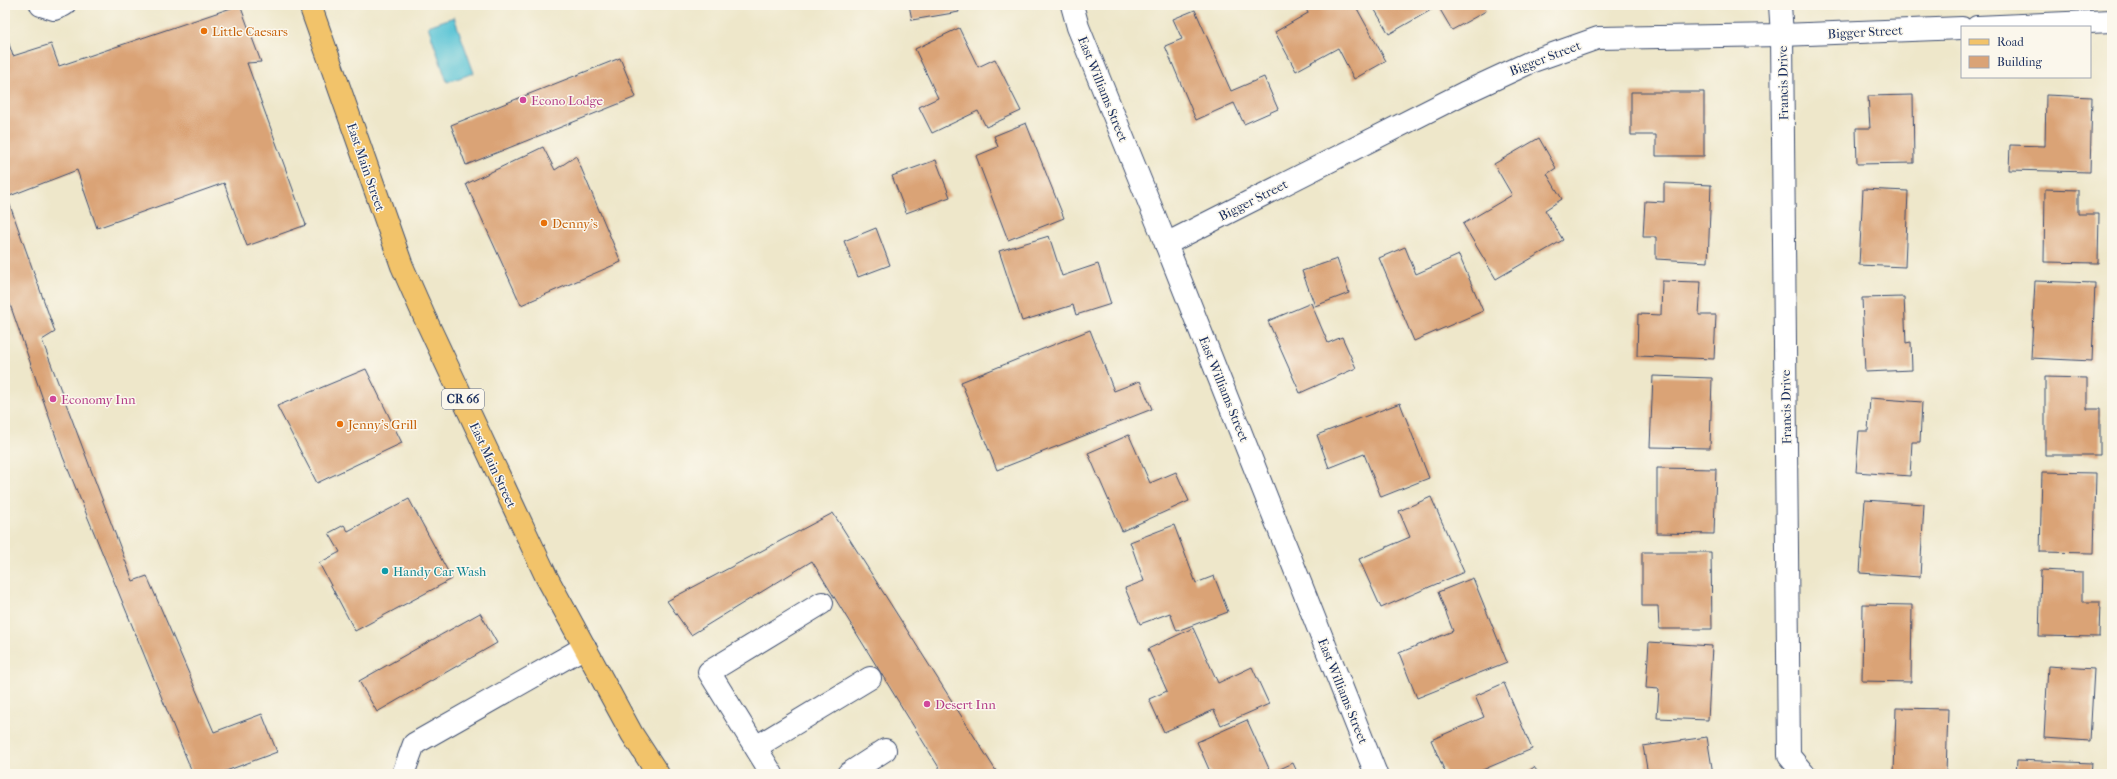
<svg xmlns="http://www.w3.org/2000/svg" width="2117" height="779" font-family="'IM FELL French Canon',serif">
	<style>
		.water { fill: #5bc5d6; stroke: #3b7a9a }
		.building { fill: #daa376 }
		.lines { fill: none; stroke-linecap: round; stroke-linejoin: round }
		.minor-casing { stroke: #3b4b6e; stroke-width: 24 }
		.major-casing { stroke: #3b4b6e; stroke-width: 24 }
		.minor { stroke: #fff; stroke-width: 22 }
		.major { stroke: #f2c36a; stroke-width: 22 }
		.food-dot { fill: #e8710a; stroke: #fbf7ec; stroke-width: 1.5 }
		.hotel-dot { fill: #d1479c; stroke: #fbf7ec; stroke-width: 1.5 }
		.culture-dot { fill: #0f9aa8; stroke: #fbf7ec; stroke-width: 1.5 }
		.labels { text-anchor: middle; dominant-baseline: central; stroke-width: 3; stroke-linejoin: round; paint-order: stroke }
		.shield { fill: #fbf7ec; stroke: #5e6b89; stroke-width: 1 }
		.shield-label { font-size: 12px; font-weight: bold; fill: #1b2f5e }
		.food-label { font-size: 13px; fill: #c56008; stroke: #fbf7ec; text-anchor: start }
		.street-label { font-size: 13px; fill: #1b2f5e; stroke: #fbf7ec }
		.hotel-label { font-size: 13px; fill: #b23c85; stroke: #fbf7ec; text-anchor: start }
		.culture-label { font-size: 13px; fill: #0d838f; stroke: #fbf7ec; text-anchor: start }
	</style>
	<rect width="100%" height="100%" fill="#fbf7ec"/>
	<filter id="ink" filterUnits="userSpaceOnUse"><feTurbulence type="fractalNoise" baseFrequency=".025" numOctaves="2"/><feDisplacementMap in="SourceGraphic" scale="8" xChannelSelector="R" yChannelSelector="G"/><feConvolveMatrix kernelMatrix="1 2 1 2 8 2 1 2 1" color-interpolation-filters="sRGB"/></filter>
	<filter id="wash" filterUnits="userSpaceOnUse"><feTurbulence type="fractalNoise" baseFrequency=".012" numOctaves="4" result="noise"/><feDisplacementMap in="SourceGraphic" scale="16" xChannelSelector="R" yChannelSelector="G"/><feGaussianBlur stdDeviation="0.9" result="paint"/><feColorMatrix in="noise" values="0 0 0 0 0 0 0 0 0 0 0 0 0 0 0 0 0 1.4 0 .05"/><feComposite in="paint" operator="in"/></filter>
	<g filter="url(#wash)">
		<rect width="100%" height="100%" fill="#eee7ca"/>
		<!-- water -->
		<path class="water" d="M454 17 474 73 447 82 428 26Z"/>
		<g id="blocks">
			<!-- building -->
			<g class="building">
				<path d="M240 5 261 62 247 63 306 225 247 246 224 183 97 228 77 170 7 197 55 332 42 340 133 581 147 576 214 732 262 714 277 752 218 774H193L63 457 5 290V32L13 56 51 44 59 66Z"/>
				<path d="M909 5H957L959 12 912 20Z"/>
				<path d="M1304 5H1355L1386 61 1354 79 1338 48 1296 71 1275 32 1308 13Z"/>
				<path d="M1372 5H1483L1486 11 1452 30 1438 6 1389 34Z"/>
				<path d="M1195 10 1231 91 1264 77 1278 109 1244 124 1234 103 1196 120 1165 46 1182 39 1173 19Z"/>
				<path d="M959 28 978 67 995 59 1021 111 986 127 978 111 932 133 919 107 938 98 915 49Z"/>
				<path d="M620 58 636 97 466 165 451 125Z"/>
				<path d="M1631 92H1704V156H1656V135H1631Z"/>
				<path d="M1913 95 1914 163 1857 164 1856 128H1870L1868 96Z"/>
				<path d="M2046 95 2092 97 2090 172 2009 170 2010 145 2045 146Z"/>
				<path d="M1026 123 1064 218 1008 240 976 156 998 147 994 136Z"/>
				<path d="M1539 138 1556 168 1547 174 1562 199 1545 210 1563 240 1496 279 1463 224 1512 195 1494 164Z"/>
				<path d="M543 147 555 170 576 156 621 262 521 305 466 184Z"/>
				<path d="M936 160 950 197 906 213 892 176Z"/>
				<path d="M1664 183 1711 185 1708 262 1656 259V237H1643L1645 201 1664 202Z"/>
				<path d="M1863 189 1908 191 1905 267 1859 265Z"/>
				<path d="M2045 189 2078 190V214H2099L2098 263 2044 262Z"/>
				<path d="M876 228 890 265 858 277 844 241Z"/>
				<path d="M1049 236 1062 276 1098 264 1111 304 1076 315 1073 305 1022 321 999 251Z"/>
				<path d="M1405 247 1416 274 1459 255 1483 311 1414 341 1379 258Z"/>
				<path d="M1337 259 1349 293 1315 306 1302 271Z"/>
				<path d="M1662 281 1701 282 1699 315H1716L1714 359 1637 356 1638 314 1661 315Z"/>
				<path d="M2035 281 2095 283 2092 361 2031 358Z"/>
				<path d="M1904 297 1906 343 1911 342 1912 370 1865 372 1862 298Z"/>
				<path d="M1311 303 1328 343 1342 337 1356 368 1300 393 1268 321Z"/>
				<path d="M1090 330 1114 391 1140 381 1152 409 997 470 961 382Z"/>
				<path d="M366 369 402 443 317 483 277 406Z"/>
				<path d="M1653 376 1712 378 1710 448 1650 447Z"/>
				<path d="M2045 377 2087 378V409H2100V455H2045Z"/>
				<path d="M1870 398 1922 402 1920 442H1912L1910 476 1856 472 1859 431H1868Z"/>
				<path d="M1400 403 1429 478 1381 497 1364 454 1329 468 1317 435Z"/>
				<path d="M1129 435 1150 483 1176 472 1189 501 1122 531 1088 453Z"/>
				<path d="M1657 468 1716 469 1714 534 1657 533Z"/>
				<path d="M2042 472 2096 473 2094 553 2040 552Z"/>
				<path d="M1431 497 1464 572 1381 608 1359 559 1410 537 1399 511Z"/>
				<path d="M409 499 452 579 355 631 319 563 340 552 329 533 344 525 348 531Z"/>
				<path d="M1865 500 1924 504 1920 577 1860 573Z"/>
				<path d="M833 513 998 774H943L812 561 691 635 667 601Z"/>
				<path d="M1174 525 1196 583 1214 576 1228 612 1177 631 1170 613 1140 624 1125 588 1144 581 1130 542Z"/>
				<path d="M1642 552H1711L1712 629H1659L1658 606H1642Z"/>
				<path d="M2041 570 2082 572V602H2100L2099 637 2039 636Z"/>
				<path d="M1473 578 1507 662 1417 698 1399 653 1453 631 1438 592Z"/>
				<path d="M1863 604 1912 605 1911 682 1862 681Z"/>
				<path d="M480 613 497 643 377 712 359 681Z"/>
				<path d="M1193 628 1218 683 1252 667 1269 704 1221 725 1214 710 1164 732 1149 699 1167 691 1148 649Z"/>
				<path d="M1649 642 1712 646 1708 720 1657 718 1659 689 1646 688Z"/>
				<path d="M2048 666 2094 669 2090 741 2044 738Z"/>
				<path d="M1504 683 1532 749 1473 774H1446L1431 740 1484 717 1475 696Z"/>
				<path d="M1896 708 1948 709 1946 774H1894Z"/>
				<path d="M1247 720 1271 773 1293 763 1298 774H1211L1197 742Z"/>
				<path d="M1707 737 1713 774H1648L1643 746Z"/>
				<path d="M2017 760 2092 763 2091 774H2016Z"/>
				<path d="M1534 767 1539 774H1525Z"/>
			</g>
		</g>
	</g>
	<g filter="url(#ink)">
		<use href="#blocks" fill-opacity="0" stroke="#3b4b6e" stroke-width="1"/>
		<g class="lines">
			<defs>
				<g id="minor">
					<path d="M41 5 54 9 64 5"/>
					<path d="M1072 5 1078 27 1166 244 1376 774"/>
					<path d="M1780 5 1782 35 1789 756 1804 774"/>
					<path d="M1977 27 2112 21"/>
					<path d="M1166 244 1464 93 1533 61 1598 38 1782 35 1962 28"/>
					<path d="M756 747 870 678"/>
					<path d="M403 774 414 744 585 647"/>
					<path d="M772 774 709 672 822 603"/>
					<path d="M848 774 885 750"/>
				</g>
				<path id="major" d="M310 5 402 266 424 316 546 576 632 734 658 774"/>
			</defs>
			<!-- minor casing -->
			<use href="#minor" class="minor-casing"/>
			<!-- major casing -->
			<use href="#major" class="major-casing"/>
			<!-- minor -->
			<use href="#minor" class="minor"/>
			<!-- major -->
			<use href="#major" class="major"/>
		</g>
	</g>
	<!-- markers -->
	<g class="food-dot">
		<circle cx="204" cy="31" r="4"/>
		<circle cx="544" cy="223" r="4"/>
		<circle cx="340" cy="424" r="4"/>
	</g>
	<g class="hotel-dot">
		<circle cx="523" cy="100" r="4"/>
		<circle cx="53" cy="399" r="4"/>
		<circle cx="927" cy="704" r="4"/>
	</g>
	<circle class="culture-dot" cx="385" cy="571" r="4"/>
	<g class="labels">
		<!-- shield labels -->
		<rect class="shield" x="442" y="389" width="42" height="20" rx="3"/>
		<g class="shield-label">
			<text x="463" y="399">CR 66</text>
		</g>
		<!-- food labels -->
		<g class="food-label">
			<text x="212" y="31">Little Caesars</text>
			<text x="552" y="223">Denny's</text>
			<text x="348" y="424">Jenny's Grill</text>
		</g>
		<!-- street labels -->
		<g class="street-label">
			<text transform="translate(1865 32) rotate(-3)">Bigger Street</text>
			<text transform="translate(1545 58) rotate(-21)">Bigger Street</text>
			<text transform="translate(1783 83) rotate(-91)">Francis Drive</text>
			<text transform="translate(1103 89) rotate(68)">East Williams Street</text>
			<text transform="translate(366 167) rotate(71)">East Main Street</text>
			<text transform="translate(1253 200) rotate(-27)">Bigger Street</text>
			<text transform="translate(1224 389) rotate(68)">East Williams Street</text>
			<text transform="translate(1786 407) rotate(-91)">Francis Drive</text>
			<text transform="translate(493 465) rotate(65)">East Main Street</text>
			<text transform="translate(1343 691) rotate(68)">East Williams Street</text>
		</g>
		<!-- hotel labels -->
		<g class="hotel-label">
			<text x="531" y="100">Econo Lodge</text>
			<text x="61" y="399">Economy Inn</text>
			<text x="935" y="704">Desert Inn</text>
		</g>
		<!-- culture labels -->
		<g class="culture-label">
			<text x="393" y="571">Handy Car Wash</text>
		</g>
	</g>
	<!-- margin -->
	<rect width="2117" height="779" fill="none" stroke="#fbf7ec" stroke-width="20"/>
	<!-- legend -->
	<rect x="1961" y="26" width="130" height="52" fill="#fbf7ec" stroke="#a1a7b3"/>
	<rect x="1969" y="39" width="20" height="6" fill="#f2c36a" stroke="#a1a7b3"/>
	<text x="1997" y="46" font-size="12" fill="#1b2f5e">Road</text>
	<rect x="1969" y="56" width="20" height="12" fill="#daa376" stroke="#a1a7b3"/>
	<text x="1997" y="66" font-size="12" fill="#1b2f5e">Building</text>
</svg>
